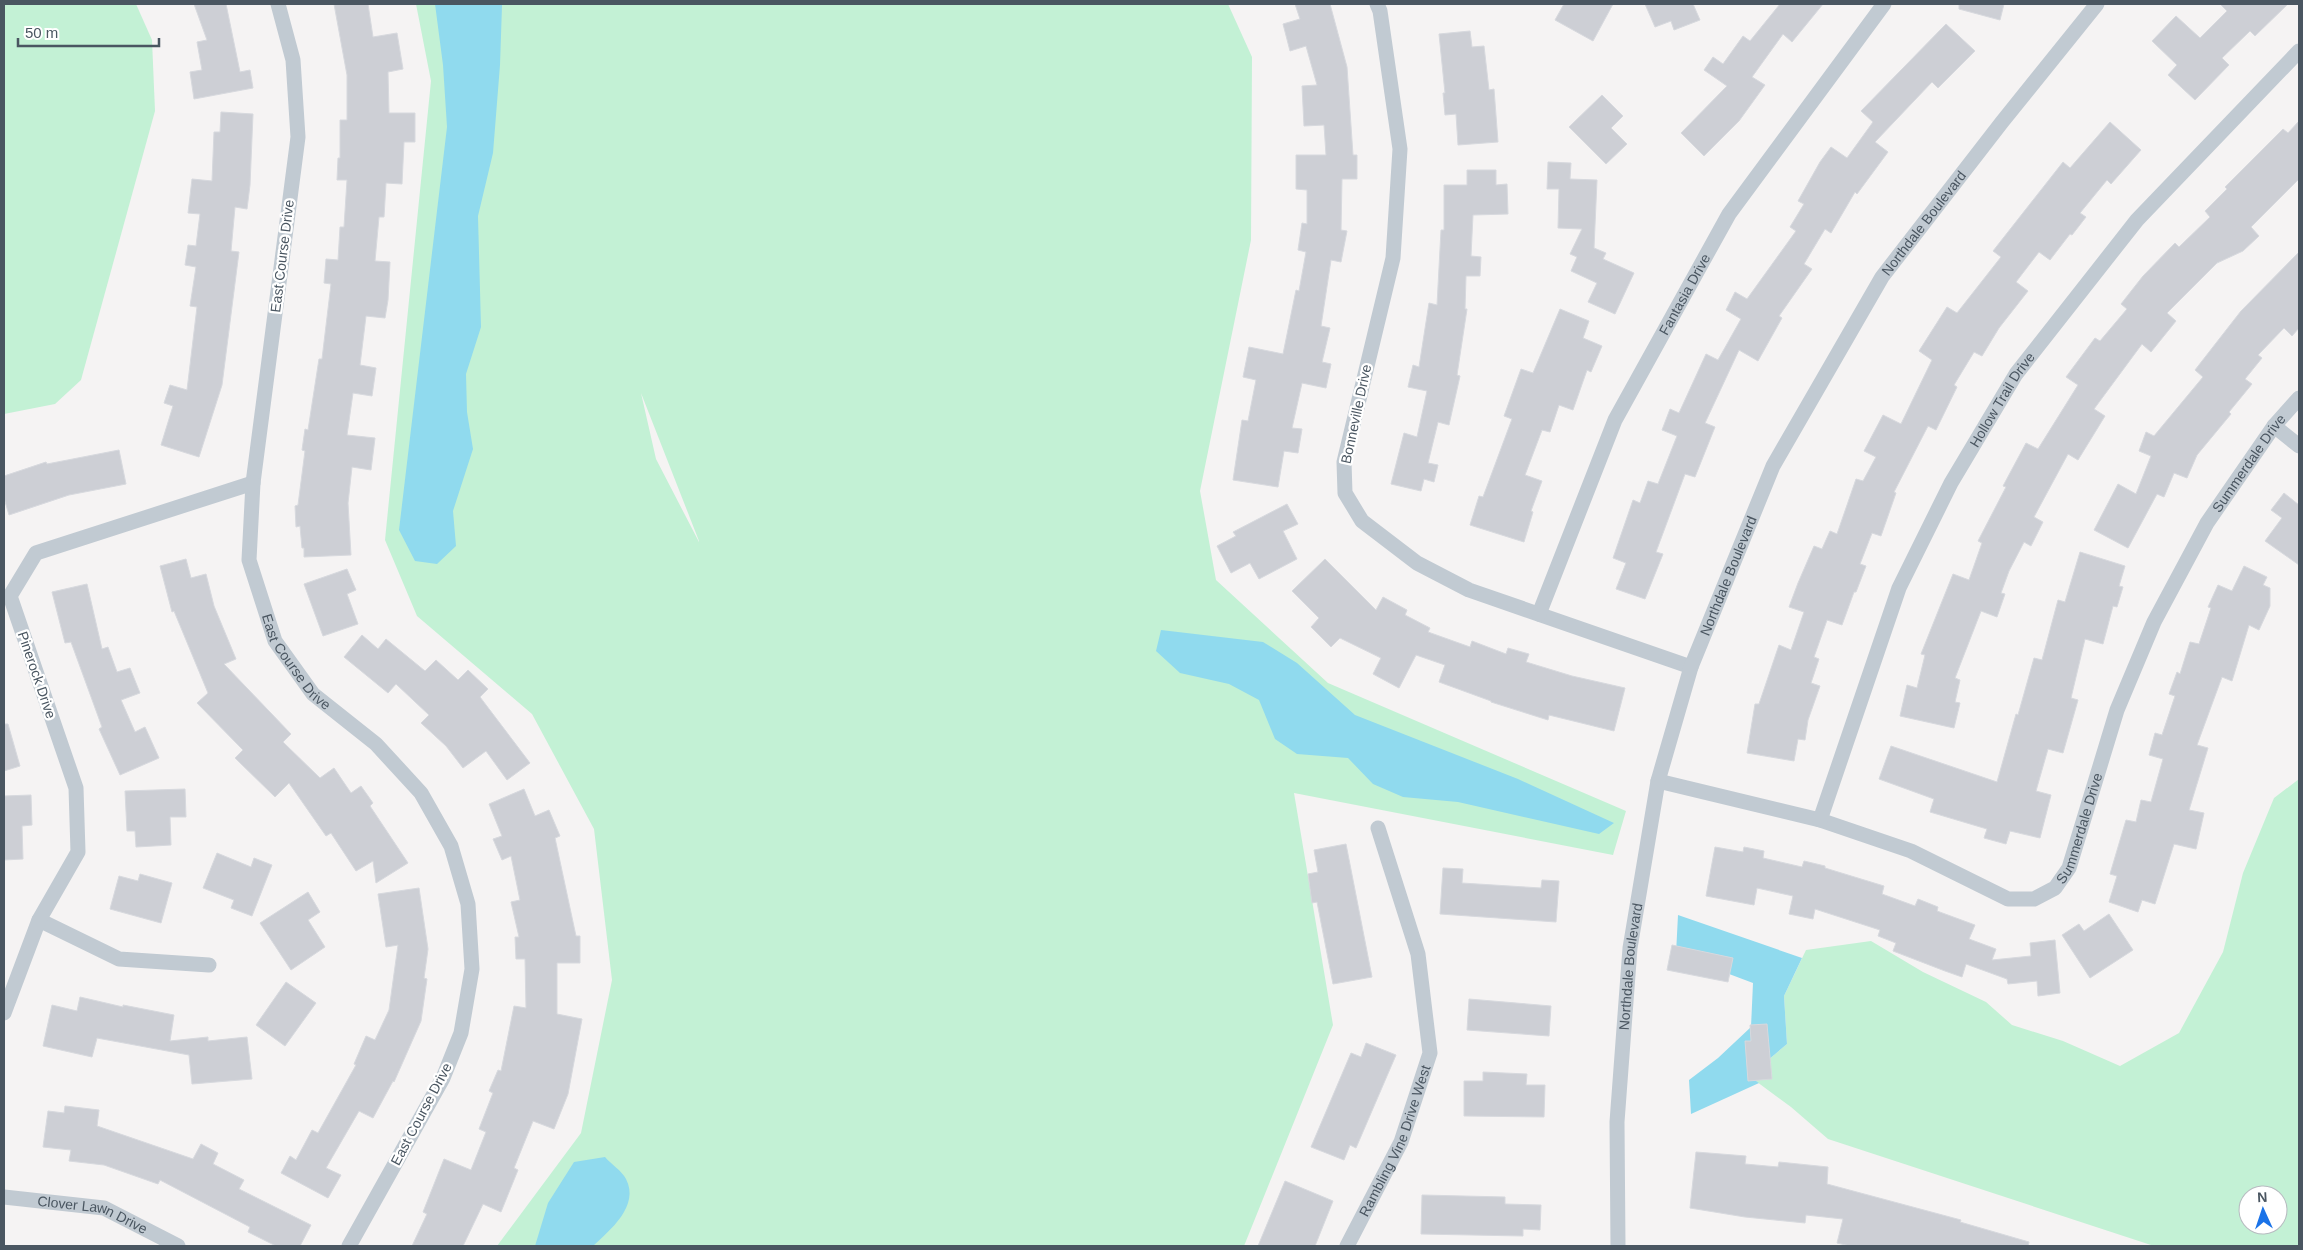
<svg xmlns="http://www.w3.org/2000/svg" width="2303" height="1250" font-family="Arial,sans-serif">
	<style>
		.green { fill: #c3f1d5; fill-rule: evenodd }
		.water { fill: #90daee }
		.building { fill: #cdcfd5; stroke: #d7d9de }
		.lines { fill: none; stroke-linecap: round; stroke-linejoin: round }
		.street { stroke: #c1cad2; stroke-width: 15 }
		.labels { text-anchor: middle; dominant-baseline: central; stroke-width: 4.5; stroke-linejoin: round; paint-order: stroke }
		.street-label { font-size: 14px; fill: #4a5661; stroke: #fff }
	</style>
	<rect width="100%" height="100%" fill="#f5f3f3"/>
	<!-- green -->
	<g class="green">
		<path d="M4 4H136L152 40 155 111 81 380 55 404 4 414Z"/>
		<path d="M416 4H1228L1252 57 1251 240 1200 491 1216 580 1328 683 1626 811 1613 855 1294 793 1333 1025 1244 1246H497L581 1133 612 980 594 829 532 714 417 616 385 540 431 81ZM641 393 699 541V542L656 459Z"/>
		<path d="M2299 779V1246H2154L1828 1139 1791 1107 1749 1076 1787 1044 1784 996 1806 950 1871 941 1923 972 1986 1002 2012 1025 2063 1041 2120 1066 2179 1033 2223 952 2243 873 2274 798ZM2248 1195H2278V1225H2248Z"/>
	</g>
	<!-- water -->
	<g class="water">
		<path d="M435 4H502V6L500 65 493 153 478 216 481 327 466 374 467 412 473 449 453 511 456 546 437 564 415 561 399 530 447 127 443 65Z"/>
		<path d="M1161 630 1263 642 1297 663 1355 715 1518 779 1614 823 1599 834 1458 802 1403 797 1373 784 1348 758 1297 754 1275 739 1259 700 1229 684 1180 673 1156 651Z"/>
		<path d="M1678 915 1802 958 1784 996 1787 1044 1749 1076 1759 1083 1691 1114 1689 1080 1718 1058 1751 1027 1753 983 1676 954Z"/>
		<path d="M605 1157C611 1164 622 1171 626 1179 640 1206 610 1230 593 1246H535L548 1203 574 1162Z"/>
	</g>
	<!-- building -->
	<g class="building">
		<path d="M194 4H226L240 72 250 70 253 88 194 99 190 72 202 70 197 42 207 40Z"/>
		<path d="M334 4H368L373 37 397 33 403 69 388 72 389 113H415V142H404L402 184 386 183 384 217H379L375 261 390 262 388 300 385 318 366 316 360 365 376 368 372 396 353 393 347 435 375 438 371 470 352 467 348 503 351 555 304 557V548H302L300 526 296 527 295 506 298 505 305 451 302 450 305 429 308 430 319 359H322L331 284 324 283 326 259 338 260 340 227H344L347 180H337L338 158H340V120H347V75Z"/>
		<path d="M1295 4H1330L1347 67 1353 155H1357V179H1342L1341 230 1347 231 1341 262 1331 260 1321 326 1330 328 1322 362 1331 364 1326 388 1302 383 1292 428 1302 429 1298 453 1284 451 1278 487 1233 480 1242 420 1248 421 1256 380 1243 377 1249 347 1283 354 1296 290 1299 291 1306 252 1298 250 1302 223 1307 224V190L1296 189V155H1326L1324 125 1304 126 1302 86 1317 85 1306 46 1290 51 1283 24 1300 19Z"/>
		<path d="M1564 4H1613L1593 41 1555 20Z"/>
		<path d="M1645 4H1693L1700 20 1674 30 1671 21 1655 27Z"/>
		<path d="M1780 4H1823L1792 42 1783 34 1752 77 1765 85 1739 121 1704 156 1681 133 1727 86 1704 70 1713 57 1723 64 1743 36 1750 41Z"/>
		<path d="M1959 4H2004L2000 20 1959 9Z"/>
		<path d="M2220 4H2288L2255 36 2250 31 2222 58 2229 65 2195 100 2168 75 2177 65 2152 41 2176 16 2200 38 2227 11Z"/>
		<path d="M1946 24 1975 51 1938 88 1932 82 1875 142 1888 152 1857 194 1855 192 1831 233 1825 229 1804 264 1812 269 1779 316 1782 318 1758 361 1739 350 1705 423 1715 427 1695 477 1685 474 1656 552 1663 554 1645 599 1616 589 1626 563 1613 558 1633 500 1640 503 1648 481 1658 484 1677 436 1662 430 1670 409 1679 413 1706 354 1718 360 1741 319 1726 310 1735 292 1747 299 1796 231 1790 227 1804 204 1798 201 1820 162 1831 147 1847 158 1873 122 1861 111Z"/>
		<path d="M1470 31 1472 47 1484 46 1489 90 1494 89 1498 142 1458 145 1456 114 1445 115 1443 93H1445L1439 34Z"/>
		<path d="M1602 95 1623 116 1611 128 1627 144 1606 164 1569 127Z"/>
		<path d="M221 112 253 114 250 185 247 209 235 207 231 251 239 252 222 385 199 457 161 445 173 406 164 403 170 385 187 390 197 307 190 306 196 267 185 265 188 245 196 246 200 214 188 213 192 179 212 181 214 132H220Z"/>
		<path d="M2299 121V179L2251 227 2259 236 2243 251 2217 263 2167 313 2176 321 2151 352 2142 344 2094 409 2105 416 2078 460 2068 454 2034 517 2043 522 2031 546 2024 542 2009 571 2001 593 2005 594 1997 617 1981 611 1955 678 1960 680 1955 702 1960 703 1954 728 1900 716 1907 685 1917 688 1925 655 1921 654 1953 574 1969 580 1982 543 1978 541 2006 487 2003 486 2026 443 2038 449 2078 385 2066 377 2095 338 2100 341 2127 309 2121 304 2143 276 2175 243 2179 247 2210 217 2205 211 2227 189 2225 187 2283 129 2288 133Z"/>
		<path d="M2110 122 2141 150 2111 184 2107 180 2080 213 2086 217 2072 235 2070 234 2050 260 2039 252 2016 282 2028 291 1999 328 1982 356 1974 352 1954 385 1957 387 1936 430 1928 426 1894 492 1896 493 1881 536 1872 533 1860 564 1866 566 1856 592H1854L1842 625 1827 620 1814 657 1819 659 1811 683 1820 686 1808 720 1805 740 1798 739 1794 761 1747 753 1755 704H1759L1779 645 1791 650 1804 612 1789 607 1798 583 1814 546 1822 549 1830 531 1837 534 1856 479 1863 481 1876 457 1864 451 1883 415 1901 424 1932 360 1919 351 1947 307 1957 313 2001 257 1993 251 2063 162 2070 168Z"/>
		<path d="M1548 162 1571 163 1570 179 1597 180 1594 248 1606 253 1603 259 1634 273 1615 314 1588 302 1597 283 1571 271 1577 257 1570 254 1582 229 1558 228 1559 189H1547Z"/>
		<path d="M1467 170H1496V185L1507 184 1508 214 1473 215 1471 256 1481 257 1480 276H1466L1465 309H1467L1457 375 1460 376 1449 425 1438 422 1428 463 1438 465 1434 482 1424 479 1421 491 1391 484 1404 433 1417 437 1427 391 1408 387 1413 365 1419 367 1429 303 1437 305 1441 230H1444V185H1467Z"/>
		<path d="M2299 252V328L2292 336 2284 328 2258 355 2262 358 2245 379 2252 384 2229 412 2231 414 2197 455 2187 478 2174 473 2164 497 2157 494 2128 548 2094 530 2118 484 2136 494 2151 456 2139 451 2146 432 2154 436 2203 377 2195 370 2241 311Z"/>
		<path d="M1560 309 1589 321 1583 338 1602 346 1591 372 1587 370 1573 410 1559 405 1550 432 1542 430 1525 475 1542 481 1531 511 1533 512 1524 542 1470 525 1479 496 1483 497 1512 419 1504 416 1521 369 1533 373Z"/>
		<path d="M119 450 126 484 69 495 9 515 4 498V476L46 462 47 464Z"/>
		<path d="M2284 493 2299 505V565L2265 541 2282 518 2271 510Z"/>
		<path d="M1287 504 1298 524 1283 531 1297 559 1259 579 1250 563 1231 573 1217 546 1236 536 1233 532Z"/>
		<path d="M2080 552 2125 566 2119 586 2123 587 2117 607 2113 606 2103 644 2085 639 2071 698 2078 700 2063 753 2048 749 2036 791 2051 795 2040 838 2010 831 2006 844 1984 838 1987 829 1930 812 1934 799 1879 779 1891 746 1997 782 2016 714 2018 715 2034 658 2042 660 2058 600 2065 602Z"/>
		<path d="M186 559 191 578 206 574 214 606 236 659 224 664 291 734 283 742 320 778 334 768 351 793 361 786 373 803 370 806 408 863 376 883 373 861 356 871 331 833 326 836 289 783 275 797 235 758 243 750 197 703 208 693 174 611 172 612 160 566Z"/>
		<path d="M1325 559 1376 610 1383 597 1407 610 1405 615 1430 628 1428 632 1470 647 1472 641 1506 654 1508 648 1529 654 1526 662 1572 676 1625 688 1614 731 1549 715 1548 720 1491 702V701L1439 682 1445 665 1416 655 1399 688 1373 674 1381 658 1340 638 1331 647 1311 627 1319 618 1292 591Z"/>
		<path d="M2244 566 2267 577 2263 585 2270 588V606L2259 630 2249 625 2232 681 2222 677 2197 745 2208 748 2189 810 2204 813 2196 849 2174 844 2155 904 2142 900 2138 912 2109 902 2117 876 2110 874 2126 820 2136 822 2141 800 2151 802 2163 759 2149 755 2155 733 2162 735 2175 696 2169 694 2177 672 2180 674 2190 642 2199 644 2211 608 2208 607 2218 585 2232 591Z"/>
		<path d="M347 569 356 590 347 594 358 624 323 636 304 584Z"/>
		<path d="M87 584 102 649 108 647 117 672 130 668 140 693 121 700 135 732 145 727 159 758 120 775 99 729 102 727 71 642 65 643 52 592Z"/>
		<path d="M362 635 378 649 386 639 425 671 436 660 458 680 468 670 488 689 480 697 530 763 507 780 486 751 463 768 446 746 421 723 429 715 396 684 388 693 344 657Z"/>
		<path d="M4 724H8L20 766 4 771Z"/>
		<path d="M185 789 186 817H170L171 845 136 847 135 831H127L125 791Z"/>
		<path d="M524 789 535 816 549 810 560 836 555 838 576 936H580V963H557V1014L582 1019 568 1094 554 1129 533 1121 514 1168 518 1170 501 1212 483 1204 463 1246H412L427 1214 423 1212 444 1159 471 1170 486 1132 479 1129 493 1093 489 1091 498 1070 501 1071 514 1006 526 1008 525 959H516L515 937H519L511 902 520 900 511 856 502 860 493 839 502 836 489 804Z"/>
		<path d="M31 795 32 825 22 826 23 859 4 860V796Z"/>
		<path d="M1346 844 1372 977 1333 984 1317 902 1312 903 1308 874 1318 872 1314 850Z"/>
		<path d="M1715 847 1743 852 1744 847 1764 851 1763 858 1802 867 1804 861 1825 866V868L1884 886 1882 894 1915 906 1918 899 1938 907 1937 911 1975 925 1969 939 1996 949 1992 960 2031 956 2030 943 2055 940 2060 993 2038 996 2037 981 2008 984 2007 979 1966 964 1962 977 1945 971 1893 951 1896 943 1878 936 1880 930 1815 909 1813 919 1789 914 1793 896 1757 888 1754 905 1706 896Z"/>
		<path d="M217 853 251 867 254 858 272 865 252 916 231 908 234 900 203 888Z"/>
		<path d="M1443 868 1463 869 1462 883 1541 888 1542 880 1559 881 1556 922 1440 914Z"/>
		<path d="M140 874 172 883 161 923 110 909 119 876 138 881Z"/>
		<path d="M419 888 428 949 424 978 427 979 421 1021 394 1082 393 1081 373 1118 359 1111 326 1168 341 1175 328 1198 281 1173 290 1156 296 1160 312 1130 318 1133 356 1065 354 1064 366 1036 375 1040 389 1010 398 945 386 947 378 894Z"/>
		<path d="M308 892 320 912 308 920 325 947 291 970 260 923Z"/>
		<path d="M2109 914 2133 950 2090 978 2062 935 2079 924 2084 931Z"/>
		<path d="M1672 945 1733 958 1728 982 1667 970Z"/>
		<path d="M286 982 316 1003 285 1046 256 1025Z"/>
		<path d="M80 997 123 1007V1005L174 1015 170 1041 208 1037V1041L247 1037 252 1079 192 1084 189 1055 97 1038 92 1057 43 1046 52 1005 77 1011Z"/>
		<path d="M1469 999 1551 1006 1549 1036 1467 1030Z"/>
		<path d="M1767 1024 1772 1079 1748 1081 1745 1041H1751L1750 1025Z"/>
		<path d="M1366 1043 1396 1055 1356 1148 1350 1145 1344 1160 1311 1147 1351 1053 1361 1057Z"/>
		<path d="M1483 1072 1527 1074 1526 1085H1545L1544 1117 1464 1116V1081H1483Z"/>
		<path d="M65 1106 99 1110 97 1126 193 1159 201 1144 218 1153 213 1164 244 1180 239 1189 311 1225 300 1246H276L248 1232 250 1227 160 1180 158 1184 104 1165 69 1161 71 1150 43 1147 48 1111 64 1113Z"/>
		<path d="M1696 1152 1746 1156 1745 1164 1778 1167 1779 1162 1828 1167 1827 1184 1961 1220 1960 1222 2029 1242 2028 1246H1850L1837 1243 1843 1219 1806 1215 1805 1223 1745 1217 1690 1208Z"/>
		<path d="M1285 1181 1333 1201 1315 1246H1258Z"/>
		<path d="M1422 1195 1505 1197V1204L1541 1205 1540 1230 1523 1229V1236L1421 1234Z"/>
	</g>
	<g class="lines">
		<!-- street -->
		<g class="street">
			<path id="s1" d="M278 4 293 60 298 137 253 483 249 560 275 641 313 694 376 744 421 793 451 846 468 904 472 969 461 1033 443 1078 349 1246"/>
			<path d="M1377 4 1380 11 1400 149 1393 258 1344 462 1345 493 1362 521 1417 563 1469 590 1691 667"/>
			<path d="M2274 426 2299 446"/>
			<path id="s2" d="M1539 614 1615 420 1729 214 1884 4"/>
			<path id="s3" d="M1658 781 1820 820 1911 851 2008 899H2034L2055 888 2069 868 2117 710 2154 622 2207 523 2274 426 2299 398"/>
			<path id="s4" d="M1820 820 1899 588 1951 483 2016 374 2137 220 2299 51"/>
			<path d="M39 920 119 959 209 965"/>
			<path d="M4 1013 39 920 78 852 76 788 10 596 36 553 253 483"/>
			<path id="s5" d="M4 1197 104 1208 178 1246"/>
			<path id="s6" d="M1347 1246 1401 1142 1430 1053 1418 954 1378 828"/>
			<path id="s7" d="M1618 1246 1617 1122 1630 948 1658 781 1691 667 1773 466 1882 277 2002 122 2097 4"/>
		</g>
	</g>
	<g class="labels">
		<!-- street labels -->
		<g class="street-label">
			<text stroke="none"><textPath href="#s7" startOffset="1090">Northdale Boulevard</textPath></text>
			<text transform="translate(282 256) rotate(-83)">East Course Drive</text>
			<text stroke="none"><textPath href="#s2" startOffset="352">Fantasia Drive</textPath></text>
			<text stroke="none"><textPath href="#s4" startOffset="460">Hollow Trail Drive</textPath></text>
			<text transform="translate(1356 414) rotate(-78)">Bonneville Drive</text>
			<text stroke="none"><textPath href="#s3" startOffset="891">Summerdale Drive</textPath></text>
			<text stroke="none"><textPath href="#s7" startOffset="685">Northdale Boulevard</textPath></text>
			<text stroke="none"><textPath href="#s1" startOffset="675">East Course Drive</textPath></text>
			<text transform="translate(37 675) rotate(71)">Pinerock Drive</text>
			<text stroke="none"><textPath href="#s3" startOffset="486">Summerdale Drive</textPath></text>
			<text stroke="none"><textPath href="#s7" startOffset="280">Northdale Boulevard</textPath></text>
			<text transform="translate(421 1114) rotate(-62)">East Course Drive</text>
			<text stroke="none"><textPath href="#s6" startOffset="116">Rambling Vine Drive West</textPath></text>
			<text stroke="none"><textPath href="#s5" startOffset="91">Clover Lawn Drive</textPath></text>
		</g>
	</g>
	<!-- border -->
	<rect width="2303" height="1250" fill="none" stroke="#4a5661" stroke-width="10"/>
	<!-- north arrow -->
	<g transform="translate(2263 1210) rotate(357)"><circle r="24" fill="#ffffff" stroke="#b7bbc0"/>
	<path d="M0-4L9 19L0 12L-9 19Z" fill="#1a73e8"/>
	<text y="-8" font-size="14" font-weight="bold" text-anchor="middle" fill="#4a5661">N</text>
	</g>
	<!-- scale -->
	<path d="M18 38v8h141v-8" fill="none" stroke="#4a5661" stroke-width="2.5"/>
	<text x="25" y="38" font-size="15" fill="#4a5661" stroke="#ffffff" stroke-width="4" paint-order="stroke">50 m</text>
</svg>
